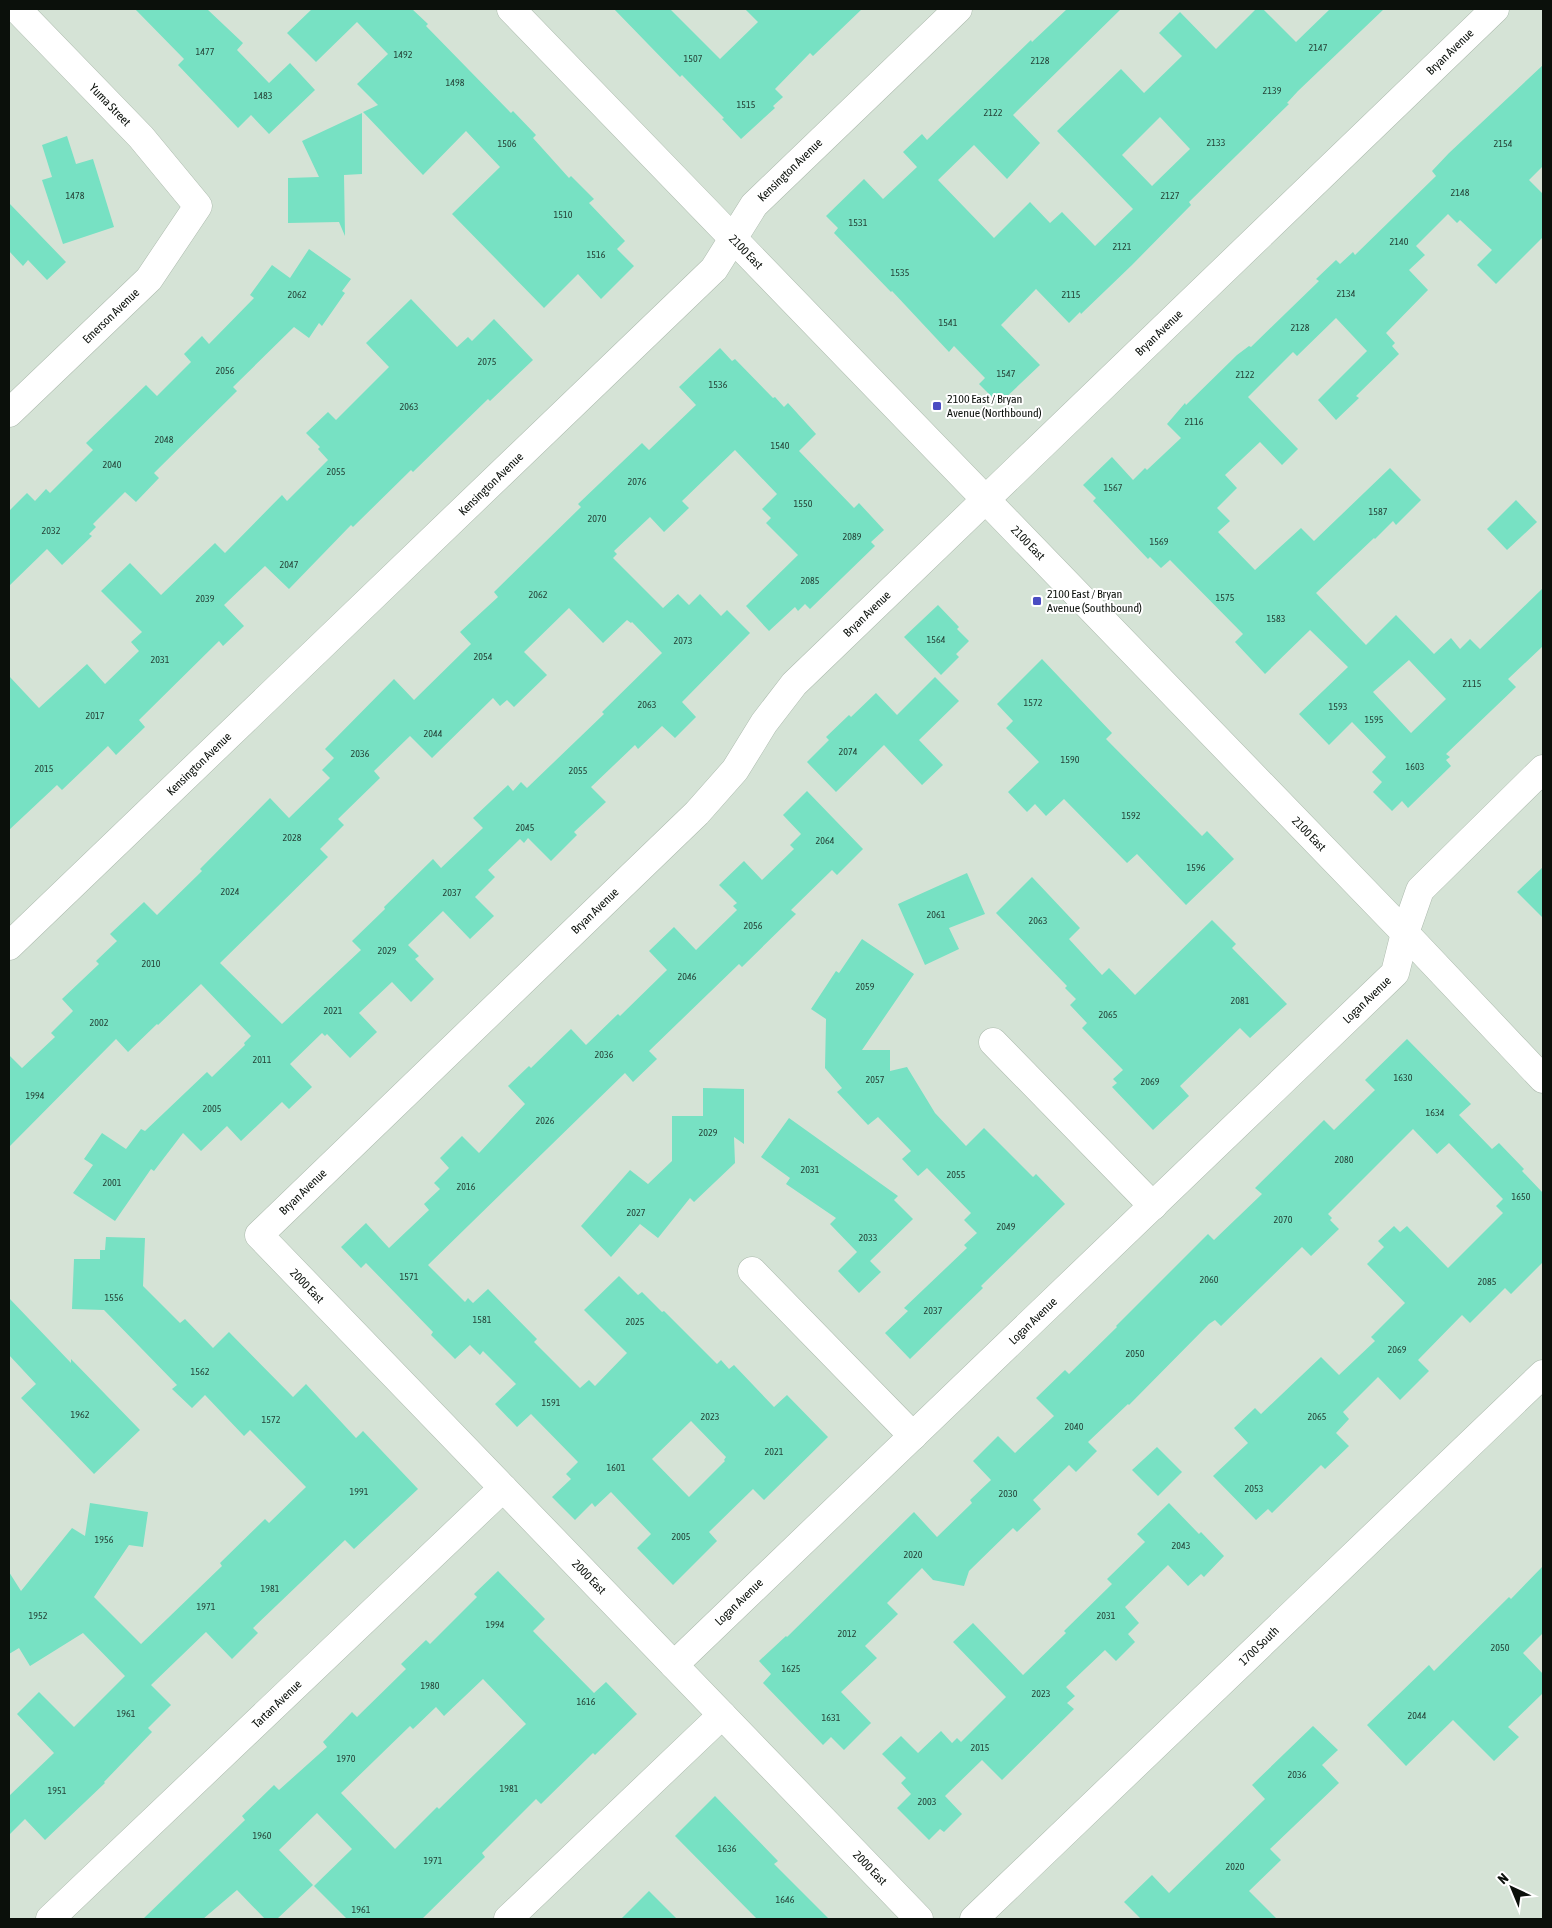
<svg xmlns="http://www.w3.org/2000/svg" width="1552" height="1928" font-family="'Asap Condensed',sans-serif">
	<style>
		.building { fill: #77e1c3; fill-rule: evenodd }
		.lines { fill: none; stroke-linecap: round; stroke-linejoin: round }
		.minor-casing { stroke: #adbbae; stroke-width: 29 }
		.minor { stroke: #fff; stroke-width: 28 }
		.poi-dot { fill: #4a4cc2; stroke: #fff; stroke-width: 2 }
		.labels { text-anchor: middle; dominant-baseline: central; stroke-width: 4; stroke-linejoin: round; paint-order: stroke }
		.number-label { font-size: 10px; fill: #264439 }
		.street-label { font-size: 12px; fill: #0b100b; stroke: #fff }
		.poi-label { font-size: 12px; fill: #0b100b; stroke: #fff; text-anchor: start }
	</style>
	<rect width="100%" height="100%" fill="#d5e3d6"/>
	<!-- building -->
	<g class="building">
		<path d="M135 9H207L243 43 237 50 269 83 290 63 315 90 269 134 251 115 238 128 178 65 184 59Z"/>
		<path d="M312 9H412L428 24 426 26 511 113 513 111 536 135 533 138 569 178 571 176 594 199 589 203 625 241 617 249 634 266 601 299 578 274 544 308 452 214 500 167 466 131 423 175 363 112 378 105 357 84 388 54 357 22 316 62 287 33Z"/>
		<path d="M614 9H670L720 59 758 22 745 9H862L813 56 810 53 775 89 783 97 773 106 775 108 741 139 722 119 724 118 682 75 680 77Z"/>
		<path d="M1067 9H1121L1013 115 1040 143 1007 179 974 145 938 180 994 238 1030 202 1050 223 1062 212 1095 246 1133 209 1057 131 1121 69 1144 93 1182 56 1159 33 1180 12 1216 49 1256 9H1263L1296 42 1330 9H1384L1298 91 1287 103 1289 104 1189 202 1191 205 1132 265 1081 314 1080 312 1069 323 1036 289 1005 321 1001 325 1040 365 999 404 979 384 985 378 954 346 949 352 892 291 891 292 834 233 838 228 826 216 864 179 883 199 917 167 903 152 922 134 927 140 1031 40 1032 42ZM1160 117 1190 149 1152 186 1122 155Z"/>
		<path d="M1543 65V166L1529 180 1543 194V237L1496 284 1477 265 1492 250 1460 220 1457 223 1448 214 1416 246 1425 255 1409 270 1428 290 1386 333 1395 343 1392 346 1399 354 1356 396 1359 398 1336 420 1318 400 1367 351 1336 318 1297 356 1293 352 1248 397 1298 449 1282 465 1260 442 1225 475 1237 488 1217 508 1230 521 1218 532 1255 570 1301 528 1314 541 1390 468 1421 500 1396 525 1393 521 1375 539 1374 538 1316 593 1366 645 1396 615 1434 654 1451 638 1460 649 1470 639 1480 649 1543 588V646L1508 679 1516 687 1446 754 1450 757 1446 760 1451 766 1408 808 1402 801 1392 811 1373 792 1382 782 1372 772 1386 757 1352 722 1329 745 1299 714 1348 667 1310 630 1265 674 1235 642 1243 634 1170 560 1161 568 1150 557 1148 559 1093 501 1096 498 1083 485 1112 457 1133 480 1145 468 1147 470 1181 438 1167 424 1185 403 1186 405 1237 355 1249 346 1251 347 1319 281 1316 279 1336 260 1340 264 1353 252 1355 255 1436 176 1432 171 1449 153ZM1409 660 1446 699 1411 733 1373 692Z"/>
		<path d="M362 113V174L344 175 345 236 339 222 288 223V178L319 177 302 141Z"/>
		<path d="M67 136 76 164 93 159 114 227 63 244 42 180 52 177 42 145Z"/>
		<path d="M9 203 66 262 47 280 28 260 23 266 9 251Z"/>
		<path d="M309 249 351 279 342 291 345 293 322 326 319 323 309 338 294 327 233 387 237 391 154 473 159 478 136 502 125 492 93 524 96 527 89 534 92 536 62 565 47 549 9 586V511L27 493 35 501 46 489 50 493 93 450 86 443 146 385 157 396 191 362 184 354 202 336 209 344 254 298 250 295 272 265 290 278Z"/>
		<path d="M411 299 457 347 468 337 472 341 494 319 533 360 490 401 488 399 413 472 411 470 353 527 351 525 289 589 265 566 224 605 244 626 223 646 219 641 139 720 145 727 116 755 108 746 62 790 57 785 9 830V676L39 708 87 664 105 684 139 651 131 642 142 632 101 591 130 563 161 595 215 543 225 553 282 495 287 501 328 460 318 449 320 447 306 433 328 412 336 420 389 367 366 343Z"/>
		<path d="M720 348 732 361 735 359 773 398 775 397 784 407 788 403 816 434 799 451 854 508 859 503 884 530 871 542 875 546 810 609 805 604 798 611 795 607 769 631 746 606 798 555 766 523 771 518 762 509 777 494 735 450 682 501 689 508 664 532 650 517 614 551 617 554 613 558 663 608 678 594 689 605 700 594 721 616 727 610 750 633 682 702 696 717 675 738 662 726 638 749 635 745 591 787 606 802 574 832 577 835 551 861 528 838 524 843 520 839 488 870 495 877 475 897 494 916 470 939 443 911 408 945 419 956 415 959 434 979 411 1002 392 982 359 1013 377 1032 350 1058 327 1034 325 1036 322 1033 290 1064 312 1087 289 1109 282 1102 241 1141 227 1126 201 1151 183 1133 154 1171 151 1169 115 1221 73 1193 93 1165 84 1159 102 1133 126 1149 141 1129 145 1131 207 1072 212 1077 245 1045 244 1043 251 1036 201 984 158 1025 157 1024 128 1052 116 1039 9 1147V1055L22 1068 55 1037 51 1033 73 1011 62 999 99 964 96 961 117 941 110 934 144 902 157 915 202 871 200 869 270 798 289 818 330 778 322 770 334 758 325 749 394 679 414 700 471 644 460 632 498 597 494 592 581 507 578 504 642 443 649 450 696 405 679 387ZM569 608 603 643 627 620 631 623 632 622 662 653 602 712 604 714 527 788 521 782 513 791 508 785 473 818 483 828 441 868 433 859 384 907 385 909 352 941 361 950 282 1024 220 963 328 857 320 849 344 825 338 819 380 778 374 771 410 736 432 758 493 698 500 706 507 700 514 707 547 675 524 652Z"/>
		<path d="M1516 500 1537 522 1507 550 1487 529Z"/>
		<path d="M938 605 959 627 957 629 969 641 956 654 959 657 941 675 904 637Z"/>
		<path d="M1042 659 1112 733 1106 739 1202 836 1207 831 1234 859 1186 905 1137 854 1127 863 1064 799 1046 816 1035 804 1027 812 1008 792 1039 762 1006 728 1013 721 997 704Z"/>
		<path d="M935 677 959 701 919 740 943 765 922 785 884 745 836 792 807 762 829 740 826 737 849 715 851 717 876 693 897 715Z"/>
		<path d="M807 791 863 849 837 875 832 870 791 910 796 914 742 967 739 964 649 1051 657 1059 633 1082 625 1073 428 1265 465 1302 468 1298 473 1303 488 1289 537 1339 534 1342 580 1388 589 1380 595 1386 627 1353 584 1310 619 1276 638 1295 642 1292 662 1312 664 1311 717 1364 721 1360 729 1369 734 1365 774 1407 787 1395 828 1437 764 1500 753 1489 709 1532 717 1541 673 1585 637 1548 651 1534 611 1492 595 1507 592 1503 575 1520 552 1497 571 1479 566 1474 578 1462 531 1414 517 1427 495 1404 516 1384 483 1351 480 1355 470 1345 455 1359 431 1335 433 1332 366 1263 361 1268 341 1247 366 1223 389 1248 429 1210 424 1204 440 1189 434 1183 449 1168 440 1158 462 1136 479 1153 525 1104 508 1086 529 1066 531 1068 571 1029 586 1045 618 1014 620 1016 667 970 649 951 674 927 696 950 737 910 733 906 737 903 719 885 744 861 762 880 794 849 790 845 801 834 783 815ZM691 1421 726 1457 724 1460 725 1461 689 1497 652 1459Z"/>
		<path d="M1543 867V918L1517 892Z"/>
		<path d="M967 873 985 914 949 928 959 949 925 965 898 904Z"/>
		<path d="M1032 877 1080 928 1069 939 1102 975 1109 968 1135 995 1212 920 1236 944 1232 948 1287 1004 1250 1038 1240 1028 1180 1086 1189 1096 1153 1130 1112 1087 1117 1083 1113 1079 1123 1070 1082 1028 1087 1023 1070 1005 1076 999 1065 988 1067 986 996 913Z"/>
		<path d="M862 939 914 974 862 1050H890V1071L907 1067 935 1113 966 1146 984 1128 1033 1177 1036 1174 1065 1204 981 1286 983 1288 910 1359 885 1333 908 1311 904 1308 967 1248 964 1245 977 1233 964 1220 971 1213 927 1168 918 1176 902 1159 911 1151 878 1117 868 1125 837 1092 842 1088 825 1068 826 1019 811 1009 836 971 839 973Z"/>
		<path d="M1407 1039 1471 1104 1459 1115 1492 1149 1499 1143 1524 1169 1522 1171 1543 1193V1262L1511 1294 1505 1288 1470 1323 1462 1315 1418 1360 1429 1371 1400 1400 1378 1377 1343 1412 1349 1419 1336 1433 1349 1446 1325 1469 1321 1465 1272 1513 1268 1509 1256 1520 1213 1476 1248 1443 1234 1428 1255 1408 1261 1414 1321 1357 1339 1375 1375 1341 1371 1337 1405 1303 1367 1264 1384 1247 1378 1241 1394 1226 1400 1232 1407 1226 1448 1268 1503 1213 1496 1206 1503 1199 1449 1143 1437 1154 1413 1129 1328 1214 1332 1218 1330 1220 1339 1229 1311 1256 1302 1247 1221 1326 1215 1320 1209 1324 1129 1405 1128 1404 1088 1442 1097 1451 1076 1472 1069 1465 1033 1500 1041 1509 1017 1532 1013 1528 969 1571 964 1586 933 1580 922 1568 887 1603 898 1614 865 1646 877 1658 841 1692 871 1723 844 1750 831 1737 823 1745 763 1683 771 1674 759 1661 786 1636 787 1637 914 1512 937 1537 972 1503 970 1500 991 1480 973 1461 998 1436 1015 1453 1054 1416 1036 1398 1065 1370 1069 1374 1117 1327 1116 1326 1208 1234 1214 1240 1262 1194 1255 1188 1324 1120 1334 1130 1375 1090 1365 1080Z"/>
		<path d="M703 1088 744 1089V1144L734 1137 735 1163 694 1202 690 1198 658 1238 640 1224 611 1257 581 1226 630 1170 648 1184 672 1161V1116H703Z"/>
		<path d="M789 1118 898 1196 894 1200 913 1219 870 1261 881 1272 859 1293 838 1271 857 1252 830 1224 836 1218 786 1184 790 1178 761 1157Z"/>
		<path d="M106 1237 145 1238 143 1286 180 1323 185 1319 213 1348 229 1332 293 1397 306 1384 356 1438 363 1431 418 1489 354 1549 345 1540 253 1628 258 1633 232 1659 206 1632 151 1685 171 1705 148 1728 152 1732 104 1782 105 1783 45 1840 25 1819 9 1835V1796L54 1753 17 1714 39 1692 74 1727 125 1676 83 1633 30 1666 19 1648 9 1654V1572L21 1591 72 1528 85 1536 90 1503 148 1512 143 1547 129 1545 94 1597 141 1644 222 1566 220 1563 265 1519 269 1523 306 1487 250 1430 244 1436 205 1395 192 1408 172 1389 177 1385 104 1310 72 1309 74 1259H100V1250H105Z"/>
		<path d="M9 1298 71 1363V1359L140 1430 94 1474 21 1398 36 1384 9 1355Z"/>
		<path d="M1157 1447 1182 1472 1158 1496 1132 1470Z"/>
		<path d="M1169 1503 1199 1534 1201 1532 1224 1556 1204 1577 1201 1574 1188 1586 1168 1565 1125 1607 1139 1623 1128 1634 1135 1642 1116 1661 1105 1650 1066 1687 1075 1696 1067 1703 1074 1709 1002 1780 982 1760 945 1796 962 1814 944 1832 940 1829 929 1840 897 1808 911 1794 901 1783 906 1778 882 1754 901 1736 918 1753 941 1731 952 1743 957 1738 961 1742 1006 1697 953 1642 973 1623 1023 1675 1066 1633 1064 1631 1112 1584 1107 1579 1145 1542 1137 1534Z"/>
		<path d="M1543 1566V1633L1523 1653 1543 1674V1693L1508 1727 1519 1737 1494 1761 1453 1720 1406 1766 1367 1725 1429 1665 1434 1671 1509 1597 1511 1599Z"/>
		<path d="M498 1571 545 1619 533 1631 594 1693 606 1682 637 1714 595 1755 593 1753 541 1804 536 1799 482 1853 485 1857 422 1919H347L314 1886 352 1849 317 1813 279 1850 313 1885 277 1919H265L237 1890 203 1919H143L245 1820 242 1816 274 1785 279 1790 327 1747 323 1742 352 1712 357 1717 406 1669 401 1664 426 1640 430 1644 477 1597 474 1594ZM483 1679 526 1724 439 1809 437 1807 395 1849 341 1793 410 1726 413 1729 436 1707 444 1716Z"/>
		<path d="M1313 1726 1338 1750 1322 1765 1339 1783 1270 1849 1281 1860 1249 1891 1277 1919H1141L1124 1902 1152 1875 1169 1893 1265 1799 1252 1785Z"/>
		<path d="M715 1796 778 1861 774 1864 829 1919H757L675 1836Z"/>
		<path d="M649 1891 677 1919H621Z"/>
	</g>
	<g class="lines">
		<defs>
			<g id="minor">
				<path d="M511 9 1405 933 1543 1079"/>
				<path d="M9 413 149 279 198 206 141 137 17 9"/>
				<path d="M9 946 714 269 754 205 958 9"/>
				<path d="M993 1042 1153 1206"/>
				<path d="M752 1271 913 1436"/>
				<path d="M674 1665 1395 973 1405 933 1420 890 1543 769"/>
				<path d="M50 1919 503 1488"/>
				<path d="M508 1919 722 1715"/>
				<path d="M919 1919 259 1235 697 813 735 770 764 723 794 684 1495 9"/>
				<path d="M974 1919 1543 1374"/>
			</g>
		</defs>
		<!-- minor casing -->
		<use href="#minor" class="minor-casing"/>
		<!-- minor -->
		<use href="#minor" class="minor"/>
	</g>
	<!-- markers -->
	<g class="poi-dot">
		<rect x="932" y="401" width="10" height="10" rx="2.5"/>
		<rect x="1032" y="596" width="10" height="10" rx="2.5"/>
	</g>
	<g class="labels">
		<!-- number labels -->
		<g class="number-label">
			<text x="1318" y="47">2147</text>
			<text x="205" y="51">1477</text>
			<text x="403" y="54">1492</text>
			<text x="693" y="58">1507</text>
			<text x="1040" y="60">2128</text>
			<text x="455" y="82">1498</text>
			<text x="1272" y="90">2139</text>
			<text x="263" y="95">1483</text>
			<text x="746" y="104">1515</text>
			<text x="993" y="112">2122</text>
			<text x="1216" y="142">2133</text>
			<text x="507" y="143">1506</text>
			<text x="1503" y="143">2154</text>
			<text x="1460" y="192">2148</text>
			<text x="75" y="195">1478</text>
			<text x="1170" y="195">2127</text>
			<text x="563" y="214">1510</text>
			<text x="858" y="222">1531</text>
			<text x="1399" y="241">2140</text>
			<text x="1122" y="246">2121</text>
			<text x="596" y="254">1516</text>
			<text x="900" y="272">1535</text>
			<text x="1346" y="293">2134</text>
			<text x="297" y="294">2062</text>
			<text x="1071" y="294">2115</text>
			<text x="948" y="322">1541</text>
			<text x="1300" y="327">2128</text>
			<text x="487" y="361">2075</text>
			<text x="225" y="370">2056</text>
			<text x="1006" y="373">1547</text>
			<text x="1245" y="374">2122</text>
			<text x="718" y="384">1536</text>
			<text x="409" y="406">2063</text>
			<text x="1194" y="421">2116</text>
			<text x="164" y="439">2048</text>
			<text x="780" y="445">1540</text>
			<text x="112" y="464">2040</text>
			<text x="336" y="471">2055</text>
			<text x="637" y="481">2076</text>
			<text x="1113" y="487">1567</text>
			<text x="803" y="503">1550</text>
			<text x="1378" y="511">1587</text>
			<text x="597" y="518">2070</text>
			<text x="51" y="530">2032</text>
			<text x="852" y="536">2089</text>
			<text x="1159" y="541">1569</text>
			<text x="289" y="564">2047</text>
			<text x="810" y="580">2085</text>
			<text x="538" y="594">2062</text>
			<text x="1225" y="597">1575</text>
			<text x="205" y="598">2039</text>
			<text x="1276" y="618">1583</text>
			<text x="936" y="639">1564</text>
			<text x="683" y="640">2073</text>
			<text x="483" y="656">2054</text>
			<text x="160" y="659">2031</text>
			<text x="1472" y="683">2115</text>
			<text x="1033" y="702">1572</text>
			<text x="647" y="704">2063</text>
			<text x="1338" y="706">1593</text>
			<text x="95" y="715">2017</text>
			<text x="1374" y="719">1595</text>
			<text x="433" y="733">2044</text>
			<text x="848" y="751">2074</text>
			<text x="360" y="753">2036</text>
			<text x="1070" y="759">1590</text>
			<text x="1415" y="766">1603</text>
			<text x="44" y="768">2015</text>
			<text x="578" y="770">2055</text>
			<text x="1131" y="815">1592</text>
			<text x="525" y="827">2045</text>
			<text x="292" y="837">2028</text>
			<text x="825" y="840">2064</text>
			<text x="1196" y="867">1596</text>
			<text x="230" y="891">2024</text>
			<text x="452" y="892">2037</text>
			<text x="936" y="914">2061</text>
			<text x="1038" y="920">2063</text>
			<text x="753" y="925">2056</text>
			<text x="387" y="950">2029</text>
			<text x="151" y="963">2010</text>
			<text x="687" y="976">2046</text>
			<text x="865" y="986">2059</text>
			<text x="1240" y="1000">2081</text>
			<text x="333" y="1010">2021</text>
			<text x="1108" y="1014">2065</text>
			<text x="99" y="1022">2002</text>
			<text x="604" y="1054">2036</text>
			<text x="262" y="1059">2011</text>
			<text x="1403" y="1077">1630</text>
			<text x="875" y="1079">2057</text>
			<text x="1150" y="1081">2069</text>
			<text x="35" y="1095">1994</text>
			<text x="212" y="1108">2005</text>
			<text x="1435" y="1112">1634</text>
			<text x="545" y="1120">2026</text>
			<text x="708" y="1132">2029</text>
			<text x="1344" y="1159">2080</text>
			<text x="810" y="1169">2031</text>
			<text x="956" y="1174">2055</text>
			<text x="112" y="1182">2001</text>
			<text x="466" y="1186">2016</text>
			<text x="1521" y="1196">1650</text>
			<text x="636" y="1212">2027</text>
			<text x="1283" y="1219">2070</text>
			<text x="1006" y="1226">2049</text>
			<text x="868" y="1237">2033</text>
			<text x="409" y="1276">1571</text>
			<text x="1209" y="1279">2060</text>
			<text x="1487" y="1281">2085</text>
			<text x="114" y="1297">1556</text>
			<text x="933" y="1310">2037</text>
			<text x="482" y="1319">1581</text>
			<text x="635" y="1321">2025</text>
			<text x="1397" y="1349">2069</text>
			<text x="1135" y="1353">2050</text>
			<text x="200" y="1371">1562</text>
			<text x="551" y="1402">1591</text>
			<text x="80" y="1414">1962</text>
			<text x="710" y="1416">2023</text>
			<text x="1317" y="1416">2065</text>
			<text x="271" y="1419">1572</text>
			<text x="1074" y="1426">2040</text>
			<text x="774" y="1451">2021</text>
			<text x="616" y="1467">1601</text>
			<text x="1254" y="1488">2053</text>
			<text x="359" y="1491">1991</text>
			<text x="1008" y="1493">2030</text>
			<text x="681" y="1536">2005</text>
			<text x="104" y="1539">1956</text>
			<text x="1181" y="1545">2043</text>
			<text x="913" y="1554">2020</text>
			<text x="270" y="1588">1981</text>
			<text x="206" y="1606">1971</text>
			<text x="38" y="1615">1952</text>
			<text x="1106" y="1615">2031</text>
			<text x="495" y="1624">1994</text>
			<text x="847" y="1633">2012</text>
			<text x="1500" y="1647">2050</text>
			<text x="791" y="1668">1625</text>
			<text x="430" y="1685">1980</text>
			<text x="1041" y="1693">2023</text>
			<text x="586" y="1701">1616</text>
			<text x="126" y="1713">1961</text>
			<text x="1417" y="1715">2044</text>
			<text x="831" y="1717">1631</text>
			<text x="980" y="1747">2015</text>
			<text x="346" y="1758">1970</text>
			<text x="1297" y="1774">2036</text>
			<text x="509" y="1788">1981</text>
			<text x="57" y="1790">1951</text>
			<text x="927" y="1801">2003</text>
			<text x="262" y="1835">1960</text>
			<text x="727" y="1848">1636</text>
			<text x="433" y="1860">1971</text>
			<text x="1235" y="1866">2020</text>
			<text x="785" y="1899">1646</text>
			<text x="361" y="1909">1961</text>
		</g>
		<!-- street labels -->
		<g class="street-label">
			<text transform="translate(1450 52) rotate(-44)">Bryan Avenue</text>
			<text transform="translate(110 105) rotate(46)">Yuma Street</text>
			<text transform="translate(790 170) rotate(-44)">Kensington Avenue</text>
			<text transform="translate(746 252) rotate(46)">2100 East</text>
			<text transform="translate(111 316) rotate(-44)">Emerson Avenue</text>
			<text transform="translate(1159 333) rotate(-44)">Bryan Avenue</text>
			<text transform="translate(491 484) rotate(-44)">Kensington Avenue</text>
			<text transform="translate(1028 543) rotate(46)">2100 East</text>
			<text transform="translate(867 614) rotate(-44)">Bryan Avenue</text>
			<text transform="translate(199 764) rotate(-44)">Kensington Avenue</text>
			<text transform="translate(1309 834) rotate(46)">2100 East</text>
			<text transform="translate(595 911) rotate(-44)">Bryan Avenue</text>
			<text transform="translate(1367 1000) rotate(-44)">Logan Avenue</text>
			<text transform="translate(303 1192) rotate(-44)">Bryan Avenue</text>
			<text transform="translate(307 1286) rotate(46)">2000 East</text>
			<text transform="translate(1033 1321) rotate(-44)">Logan Avenue</text>
			<text transform="translate(589 1577) rotate(46)">2000 East</text>
			<text transform="translate(739 1602) rotate(-44)">Logan Avenue</text>
			<text transform="translate(1259 1646) rotate(-44)">1700 South</text>
			<text transform="translate(277 1704) rotate(-44)">Tartan Avenue</text>
			<text transform="translate(870 1868) rotate(46)">2000 East</text>
		</g>
		<!-- poi labels -->
		<g class="poi-label">
			<text x="947" y="399">2100 East / Bryan<tspan x="947" dy="14">Avenue (Northbound)</tspan></text>
			<text x="1047" y="594">2100 East / Bryan<tspan x="1047" dy="14">Avenue (Southbound)</tspan></text>
		</g>
	</g>
	<!-- border -->
	<rect width="1552" height="1928" fill="none" stroke="#0b100b" stroke-width="20"/>
	<!-- north arrow -->
	<g transform="translate(1512 1888) rotate(316)" stroke="#ffffff" stroke-width="4" paint-order="stroke">
	<path d="M0-4L9 19L0 12L-9 19Z" fill="#0b100b"/>
	<text y="-8" font-size="14" font-weight="bold" text-anchor="middle" fill="#0b100b">N</text>
	</g>
</svg>
